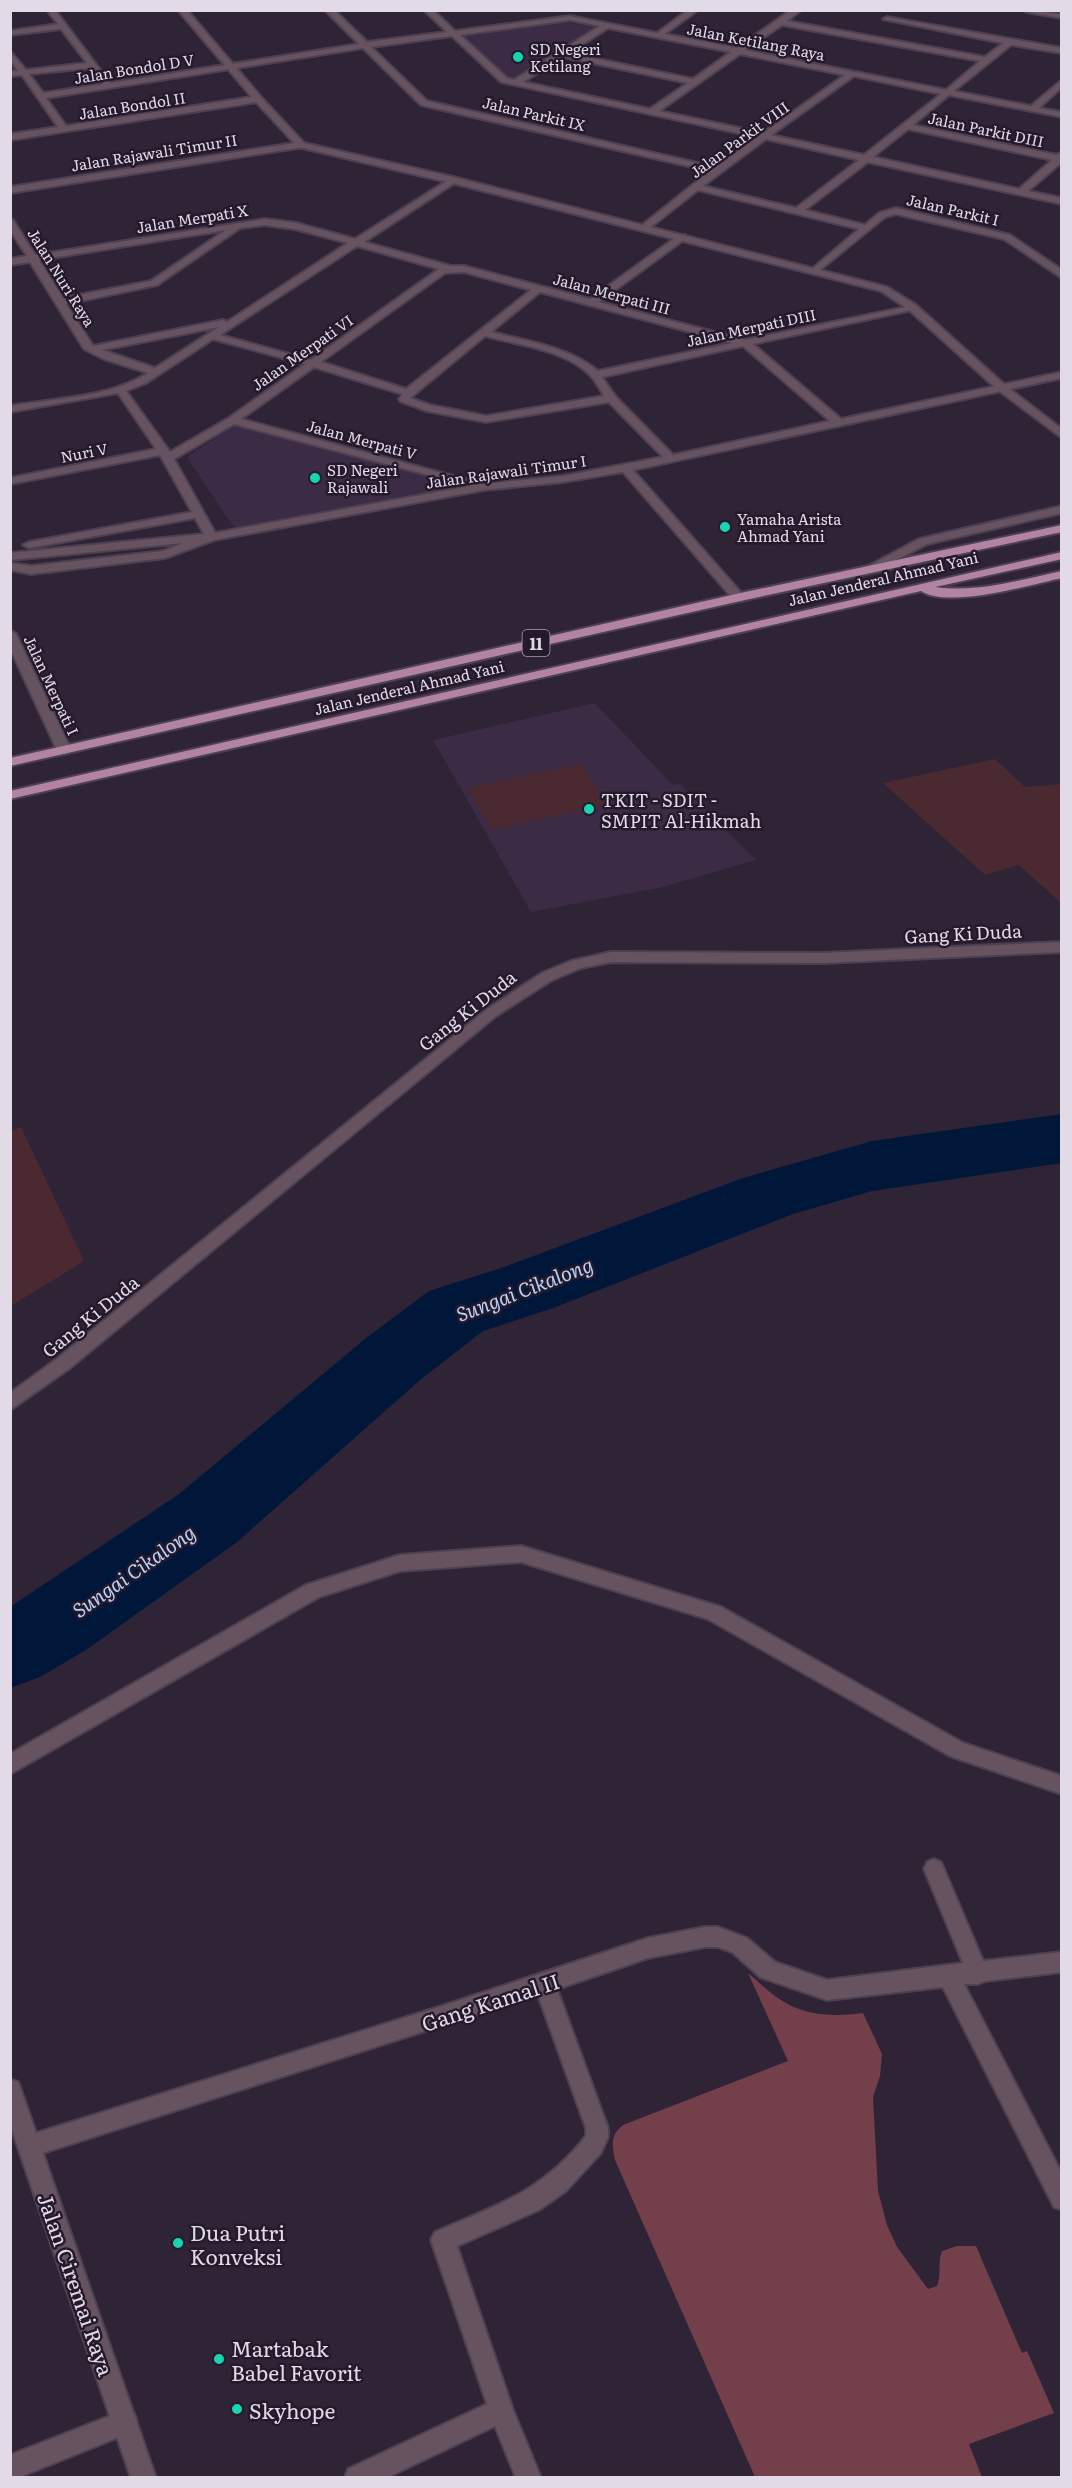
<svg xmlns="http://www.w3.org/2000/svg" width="1072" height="2488" font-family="Literata,serif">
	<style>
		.built { fill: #3b2b44 }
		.green { fill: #4a2a30 }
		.forest { fill: #733f4a }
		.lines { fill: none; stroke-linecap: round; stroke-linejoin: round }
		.river { fill: #011739; fill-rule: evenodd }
		.minor-casing { stroke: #4c4052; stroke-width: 4 }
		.tertiary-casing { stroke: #4c4052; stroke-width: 4 }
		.trunk-casing { stroke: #4c4052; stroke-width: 4 }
		.minor { fill: #675360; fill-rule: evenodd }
		.tertiary { fill: #675360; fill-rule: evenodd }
		.trunk { fill: #b284a2; fill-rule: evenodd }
		.poi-dot { fill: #18d5b2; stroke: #25192c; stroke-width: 2 }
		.labels { text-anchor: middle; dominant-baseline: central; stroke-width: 5; stroke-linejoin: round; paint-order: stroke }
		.far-street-label { font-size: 15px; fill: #e2dae7; stroke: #25192c }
		.far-poi-label { font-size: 15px; fill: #e2dae7; stroke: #25192c; text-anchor: start }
		.shield { fill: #25192c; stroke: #a9a0af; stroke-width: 1.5 }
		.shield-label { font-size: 16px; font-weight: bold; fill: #e2dae7 }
		.poi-label { font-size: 18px; fill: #e2dae7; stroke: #25192c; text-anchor: start }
		.street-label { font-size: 18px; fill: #e2dae7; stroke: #25192c }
		.water-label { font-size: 20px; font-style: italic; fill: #b7d2f9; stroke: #25192c }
		.near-street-label { font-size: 21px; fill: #e2dae7; stroke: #25192c }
		.near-poi-label { font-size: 21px; fill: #e2dae7; stroke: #25192c; text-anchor: start }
	</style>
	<rect width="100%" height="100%" fill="#2f2336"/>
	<!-- built -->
	<g class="built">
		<path d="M564 22 599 27 515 81 505 78 462 37Z"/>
		<path d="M237 424 422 475 450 491 238 528 232 525 188 459 189 455Z"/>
		<path d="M595 703 673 785 679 783 756 860 663 887 531 912 433 740Z"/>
	</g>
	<!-- green -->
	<g class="green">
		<path d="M995 759 1025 787 1061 784V903L1019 865 985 875 883 783Z"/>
		<path d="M581 764 607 805 491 830 467 788Z"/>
		<path d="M21 1127 84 1261 11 1306V1131Z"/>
	</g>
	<!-- forest -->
	<path class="forest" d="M748 1973C759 1982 769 1993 781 2000 804 2016 836 2017 863 2013L882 2054 880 2076 873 2097 878 2191 887 2225 897 2247 928 2289 937 2286C942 2274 937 2263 942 2251L957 2246H976L1022 2353 1027 2351 1054 2413 969 2444 982 2477H755L615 2160C612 2145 610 2135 623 2125L788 2061Z"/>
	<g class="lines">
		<!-- river -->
		<path class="river" d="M1062 1114V1163L872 1191 793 1214 553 1308 483 1331 420 1380 237 1542 86 1650 40 1677 10 1688V1607L179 1494 366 1338 429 1291 501 1268 743 1178 872 1141Z"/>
		<defs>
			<g id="minor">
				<path d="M47 10H55L110 83 359 44 325 10H334L367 42 447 32 424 10H433L455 31 570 16 657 33 688 10H698L665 34 737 48 791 10H801L787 21 985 57 1003 43 883 19 887 17 1062 48V53L1011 45 954 91 1031 106 1062 80V87L1039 108 1062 112V117L949 95 913 125 1057 155 1062 152V162L1028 191 1062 198V204L868 162 805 210 865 225 879 213 896 208 1010 235 1062 270V278L1004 239 896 214 885 217 815 274 812 273V269L859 229 698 190 647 230H641V226L710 171 421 105 363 48 46 98 66 126 258 96 262 99 258 102 10 140V134L58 127 22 75 10 76V71H18L10 60V51L26 70 87 63 61 29 10 35V31L58 24ZM570 20 600 26 514 80 507 78 460 35ZM782 25 980 61 946 90 745 50ZM608 28 731 52 693 79 569 53ZM452 36 501 82 757 137 715 167 427 101 371 47ZM740 54 845 75 763 133 659 111ZM563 57 688 83 650 109 523 82ZM91 68 103 84 43 93 29 74ZM854 76 941 94 864 155 771 135ZM908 129 1052 160 1019 189 873 157ZM766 139 859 160 796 208 703 186Z"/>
				<path d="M1023 10 1062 14V18L1027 12Z"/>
				<path d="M301 142 304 143V147L10 193V187Z"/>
				<path d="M453 177 456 178V182L364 242 451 266H464L590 299 679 235H685V239L599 302 745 340 916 305 917 307 912 310 753 344 841 419 1062 372V378L633 470 743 595V601H735L623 472 563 482 484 490 214 540 165 558 31 574 10 570V563L31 566 163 551 183 543 10 560V553L204 534 195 518 29 548 23 545 29 542 192 512 160 455 10 484V478L156 449 118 393 10 412V406C55 398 109 398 148 373L104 359 84 349 30 262 10 265V259L27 256 10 230V219L13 220 35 255 265 219 296 223 355 239ZM265 225 295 229 348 243 227 322 223 320 93 346 66 304 157 285 240 228ZM226 230 151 281 63 298 39 260ZM357 246 439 269 311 360 220 335ZM464 272 531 290 406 389 321 362 445 273ZM540 292 732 343 598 371C569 347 527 341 491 332ZM219 327 155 368 102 350ZM485 336C519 345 566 350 591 376 596 382 600 389 604 396L486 416 430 405 410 398ZM213 339 305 364 229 418 170 452 126 391 146 383ZM743 346 830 421 673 455 615 396 602 377ZM314 367 402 394 399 399 400 401 427 411 486 422 609 402 663 457 563 476 483 484 241 419ZM234 424 470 486 215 533 174 459Z"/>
				<path d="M10 630 16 634 71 750 69 753 64 754 57 750 10 648Z"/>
				<path d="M1062 942V952L823 963 611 962 581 968 552 980 496 1016 70 1368 10 1410V1393L58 1358 486 1010 542 973 571 961 611 952 823 953Z"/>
				<path d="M521 1546 721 1607 963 1743 1062 1776V1794L950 1756 708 1619 521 1562 400 1571 319 1597 10 1774V1754L306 1585 400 1555Z"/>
				<path d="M934 1859 941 1862 983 1961 1062 1952V1972L985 1981 978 1984H964L1062 2174V2210L1054 2207 943 1987 827 2000 760 1977 732 1952 718 1947H705L648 1958 557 1989 608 2128V2137L601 2153 566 2191 539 2210 457 2246 513 2410 541 2478H516L495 2426 386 2478H345L348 2469 487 2404 431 2240 435 2232C497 2205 542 2192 586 2136V2128L538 1995 30 2157 22 2154 19 2146 22 2138 30 2135 442 2006 648 1938 705 1927H718L747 1938 775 1962 827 1980 963 1963 924 1869 927 1862Z"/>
				<path d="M125 2410 134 2413 137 2422 134 2431 17 2478H10V2455Z"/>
			</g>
			<g id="tertiary">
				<path d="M178 10H187L261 97 304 143 453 177 887 287 916 305 1006 386 1062 429V438L998 390 908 309 881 291 452 183 298 147 255 101Z"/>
				<path d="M1062 506V513L927 544 873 572 869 573 863 569 919 539Z"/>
				<path d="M10 2079 18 2082 21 2090 156 2478H131L10 2124Z"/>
			</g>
			<g id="trunk">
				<path d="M1062 525V532L745 600 10 766V758L745 592Z"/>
				<path d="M1062 552V559L935 587C979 593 1019 580 1062 571V578C1029 585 949 609 921 591L10 799V791Z"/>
			</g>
		</defs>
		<!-- minor casing -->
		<use href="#minor" class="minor-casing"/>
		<!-- tertiary casing -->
		<use href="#tertiary" class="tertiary-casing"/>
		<!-- trunk casing -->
		<use href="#trunk" class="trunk-casing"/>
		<!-- minor -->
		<use href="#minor" class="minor"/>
		<!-- tertiary -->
		<use href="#tertiary" class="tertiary"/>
		<!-- trunk -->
		<use href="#trunk" class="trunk"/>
	</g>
	<!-- markers -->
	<g class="poi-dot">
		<circle cx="518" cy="57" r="6"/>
		<circle cx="315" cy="478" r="6"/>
		<circle cx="725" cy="527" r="6"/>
		<circle cx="589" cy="809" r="6"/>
		<circle cx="178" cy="2243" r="6"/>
		<circle cx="219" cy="2359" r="6"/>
		<circle cx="237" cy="2409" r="6"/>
	</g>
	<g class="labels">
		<!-- far-street labels -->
		<g class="far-street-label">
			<text transform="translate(756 41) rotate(11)">Jalan Ketilang Raya</text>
			<text transform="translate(134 68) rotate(-9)">Jalan Bondol D V</text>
			<text transform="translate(132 105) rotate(-9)">Jalan Bondol II</text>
			<text transform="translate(534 113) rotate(13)">Jalan Parkit IX</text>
			<text transform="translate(986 129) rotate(12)">Jalan Parkit DIII</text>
			<text transform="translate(739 139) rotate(-36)">Jalan Parkit VIII</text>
			<text transform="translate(154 152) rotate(-9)">Jalan Rajawali Timur II</text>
			<text transform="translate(953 209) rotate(13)">Jalan Parkit I</text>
			<text transform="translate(192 218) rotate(-9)">Jalan Merpati X</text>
			<text transform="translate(62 277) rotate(58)">Jalan Nuri Raya</text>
			<text transform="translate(612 293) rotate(15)">Jalan Merpati III</text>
			<text transform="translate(751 327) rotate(-12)">Jalan Merpati DIII</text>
			<text transform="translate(302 352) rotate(-35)">Jalan Merpati VI</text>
			<text transform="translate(362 439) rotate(15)">Jalan Merpati V</text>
			<text transform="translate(84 452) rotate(-11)">Nuri V</text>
			<text transform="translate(506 471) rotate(-8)">Jalan Rajawali Timur I</text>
			<text transform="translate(883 578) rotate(-13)">Jalan Jenderal Ahmad Yani</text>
			<text transform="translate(52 685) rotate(65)">Jalan Merpati I</text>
			<text transform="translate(409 687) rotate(-13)">Jalan Jenderal Ahmad Yani</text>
		</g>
		<!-- far-poi labels -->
		<g class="far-poi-label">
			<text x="530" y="48">SD Negeri<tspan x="530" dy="17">Ketilang</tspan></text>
			<text x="327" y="469">SD Negeri<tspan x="327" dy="17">Rajawali</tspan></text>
			<text x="737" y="518">Yamaha Arista<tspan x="737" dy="17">Ahmad Yani</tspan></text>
		</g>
		<!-- shield labels -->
		<rect class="shield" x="522.5" y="630" width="27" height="26" rx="4.5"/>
		<g class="shield-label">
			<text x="536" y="643">11</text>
		</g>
		<!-- poi labels -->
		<g class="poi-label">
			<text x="601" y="799">TKIT - SDIT -<tspan x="601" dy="21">SMPIT Al-Hikmah</tspan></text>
		</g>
		<!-- street labels -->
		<g class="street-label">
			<text transform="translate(963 933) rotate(-3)">Gang Ki Duda</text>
			<text transform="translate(467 1010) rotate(-38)">Gang Ki Duda</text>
			<text transform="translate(90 1316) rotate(-39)">Gang Ki Duda</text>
		</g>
		<!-- water labels -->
		<g class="water-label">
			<text transform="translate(524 1288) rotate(-21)">Sungai Cikalong</text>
			<text transform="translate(133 1570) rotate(-35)">Sungai Cikalong</text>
		</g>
		<!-- near-street labels -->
		<g class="near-street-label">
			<text transform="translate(490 2001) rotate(-18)">Gang Kamal II</text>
			<text transform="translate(77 2284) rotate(71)">Jalan Ciremai Raya</text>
		</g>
		<!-- near-poi labels -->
		<g class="near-poi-label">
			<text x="190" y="2231">Dua Putri<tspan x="190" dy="24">Konveksi</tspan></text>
			<text x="231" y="2347">Martabak<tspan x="231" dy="24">Babel Favorit</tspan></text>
			<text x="249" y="2409">Skyhope</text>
		</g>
	</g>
	<!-- border -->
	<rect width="1072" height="2488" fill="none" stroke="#e2dae7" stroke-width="24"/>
</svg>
